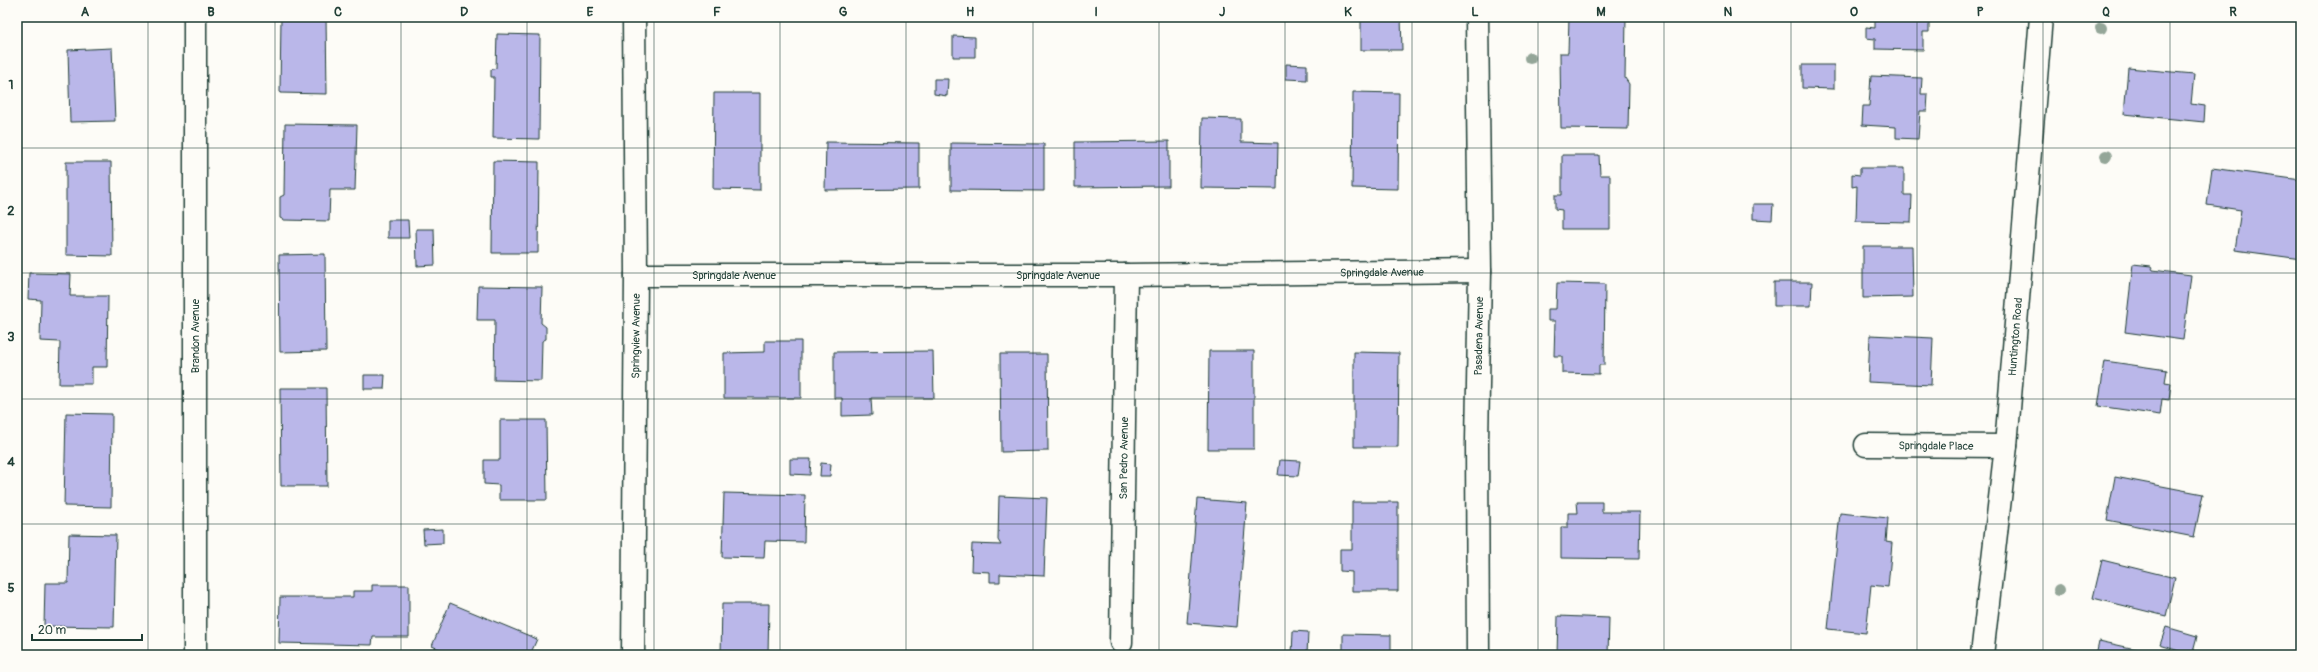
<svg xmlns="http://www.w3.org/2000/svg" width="2318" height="672" font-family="Pangolin,sans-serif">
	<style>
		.building { fill: #bab7e9; stroke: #1f3d34 }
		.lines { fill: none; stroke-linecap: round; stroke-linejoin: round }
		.street-casing { stroke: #1f3d34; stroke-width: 25 }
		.secondary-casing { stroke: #1f3d34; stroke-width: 25 }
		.street { stroke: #fdfcf7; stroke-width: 22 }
		.secondary { stroke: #fdfcf7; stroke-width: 22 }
		.tree { fill: #94a698 }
		.grid { fill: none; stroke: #1f3d34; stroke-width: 1; stroke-opacity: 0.55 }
		.labels { text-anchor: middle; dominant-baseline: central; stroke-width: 3; stroke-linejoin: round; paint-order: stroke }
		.street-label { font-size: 11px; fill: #1f3d34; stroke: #fdfcf7 }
		.neatline { fill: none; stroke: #1f3d34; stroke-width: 1.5 }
		.grid-label { font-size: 13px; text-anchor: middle; font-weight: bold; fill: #1f3d34 }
	</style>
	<rect width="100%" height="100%" fill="#fdfcf7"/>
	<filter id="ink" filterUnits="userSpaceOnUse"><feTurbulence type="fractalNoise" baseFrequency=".025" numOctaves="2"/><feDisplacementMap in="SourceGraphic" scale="8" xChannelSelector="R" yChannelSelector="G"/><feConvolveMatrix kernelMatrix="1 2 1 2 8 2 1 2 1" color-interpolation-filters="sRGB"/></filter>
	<g filter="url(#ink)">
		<!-- building -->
		<g class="building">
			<path d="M281 17H326L327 94 280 93Z"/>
			<path d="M1361 17H1401L1402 50H1361Z"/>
			<path d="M1569 17H1626L1625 78 1629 84 1628 129 1561 128 1560 53H1568Z"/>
			<path d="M1875 17H1929V32H1923V50L1875 49V39L1866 38V27L1875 28Z"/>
			<path d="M2160 17H2196V20Z"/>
			<path d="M497 34 540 35 539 139 493 138 494 77H491V70L496 68Z"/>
			<path d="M953 36 975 37V57H953Z"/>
			<path d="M112 48 115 121 70 122 68 50Z"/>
			<path d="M1286 64 1307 65V80L1286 79Z"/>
			<path d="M1802 65H1834V89L1802 88Z"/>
			<path d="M2128 68 2194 74 2191 104 2205 106 2204 122 2124 114Z"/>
			<path d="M1871 76 1922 78 1921 94H1928L1927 111H1920L1918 139 1896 138V127L1862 125 1863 106H1869Z"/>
			<path d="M934 79H948L947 96 934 94Z"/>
			<path d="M1353 92 1399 93 1398 189 1352 188Z"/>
			<path d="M714 93H760V190L713 189Z"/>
			<path d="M1202 118 1241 119V142L1278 143 1277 189 1201 188Z"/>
			<path d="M285 124 357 125 355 190H330L329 221 284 220 280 218V197L284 195Z"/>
			<path d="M1169 141V186L1075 187V142Z"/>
			<path d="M826 142 919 143V189L825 190Z"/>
			<path d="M951 143 1044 144V191L951 190Z"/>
			<path d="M1562 155H1599L1600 175H1610V229H1562V210L1555 209V195H1562Z"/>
			<path d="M493 161 539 162 538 253H492Z"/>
			<path d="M66 162H111L112 256 66 255Z"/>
			<path d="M1860 168H1904V195H1912L1911 222 1856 221 1857 186 1852 187V174L1860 175Z"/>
			<path d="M2212 168 2301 180V259L2235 250 2241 210 2207 205Z"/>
			<path d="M1753 204H1773L1772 220 1753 219Z"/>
			<path d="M388 220H408L409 238H388Z"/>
			<path d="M416 229H434L435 265 417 266Z"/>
			<path d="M1863 246H1912L1913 297 1863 298Z"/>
			<path d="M325 254 326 351 280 352 279 255Z"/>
			<path d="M2133 264 2151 266 2153 270 2191 275 2183 340 2125 332Z"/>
			<path d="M29 273 71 274 70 296H108L107 367H92V384H59L60 342 40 341 41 300 28 299Z"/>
			<path d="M1774 282H1812L1811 306H1774Z"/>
			<path d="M1557 283 1605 284 1604 365H1599V374L1562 373V356H1554L1555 321H1548V309H1556Z"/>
			<path d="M478 286 542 287 541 323 546 327V339L542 341 541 381 494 380 495 320H477Z"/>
			<path d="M1870 335 1933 338 1931 385 1868 382Z"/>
			<path d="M765 341H801V398H724V353L765 352Z"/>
			<path d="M933 351 934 398H871L872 415 842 416V398H834V352Z"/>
			<path d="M1209 351H1254V449H1208Z"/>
			<path d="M1354 352 1399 353 1398 447H1354Z"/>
			<path d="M1000 354H1047L1048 451 1001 452Z"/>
			<path d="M2105 361 2167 370 2165 382 2171 383 2169 400 2162 399 2160 415 2098 406Z"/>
			<path d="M364 375H385L384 389H364Z"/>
			<path d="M280 388H326L327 486H281Z"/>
			<path d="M66 413 112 414 111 507 64 506Z"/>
			<path d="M500 420H546L547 500H499V485L484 484V460H500Z"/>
			<path d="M790 459H811L810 475 790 474Z"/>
			<path d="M1280 460 1300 461 1298 476 1278 475Z"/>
			<path d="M821 463 831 464 830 476H820Z"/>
			<path d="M2115 477 2203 494 2194 537 2107 520Z"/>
			<path d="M724 493 805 495 804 542 765 541 764 558 722 557Z"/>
			<path d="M999 496 1047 498 1044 576 1000 574V582H990V572L971 571 972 544 1001 545 998 540Z"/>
			<path d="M1197 499 1247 503 1237 627 1187 623Z"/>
			<path d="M1352 502H1398V591H1352V572L1340 571V549H1352Z"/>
			<path d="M1577 502H1602V512H1640L1639 559 1561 558V527H1568V513H1578Z"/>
			<path d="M1840 513 1888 518 1886 542 1892 543 1888 587 1871 585 1866 633 1828 629Z"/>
			<path d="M443 529V543L424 544 423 530Z"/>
			<path d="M69 534 116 535 114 627 44 626 45 583H68Z"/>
			<path d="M2102 560 2175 578 2166 616 2093 598Z"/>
			<path d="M372 585H409V637H373L372 645 279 643 280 597H353V591H372Z"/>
			<path d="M450 603 537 639 530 655H453L432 646Z"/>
			<path d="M722 604H769L768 655H721Z"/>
			<path d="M1558 616 1609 618 1608 655H1557Z"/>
			<path d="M2166 627 2197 636 2192 655 2160 645Z"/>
			<path d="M1293 631 1308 632 1307 655H1292Z"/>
			<path d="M1343 634 1391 635V655H1343Z"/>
			<path d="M2099 641 2149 652V655H2096Z"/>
		</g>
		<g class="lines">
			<defs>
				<g id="street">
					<path d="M1477 17 1480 271 1477 442 1478 655"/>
					<path id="s1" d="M636 275H1126L1480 271"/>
					<path id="s2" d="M1866 445 2006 446"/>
					<path id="s3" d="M1121 642 1126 275"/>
					<path d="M195 655V17"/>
					<path id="s4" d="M633 655 636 275 634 17"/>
				</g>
				<g id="secondary">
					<path id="s5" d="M1982 655 2006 446 2041 17"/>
				</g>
			</defs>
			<!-- street casing -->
			<use href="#street" class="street-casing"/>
			<!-- secondary casing -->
			<use href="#secondary" class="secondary-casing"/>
			<!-- street -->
			<use href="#street" class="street"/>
			<!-- secondary -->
			<use href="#secondary" class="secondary"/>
		</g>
		<!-- trees -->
		<g class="tree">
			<circle cx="2101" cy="28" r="6"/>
			<circle cx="1530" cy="58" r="6"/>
			<circle cx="2106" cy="156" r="6"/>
			<circle cx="2059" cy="590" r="6"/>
		</g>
	</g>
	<!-- grid -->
	<path class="grid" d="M148 17V655M275 17V655M401 17V655M527 17V655M654 17V655M780 17V655M906 17V655M1033 17V655M1159 17V655M1285 17V655M1412 17V655M1538 17V655M1664 17V655M1791 17V655M1917 17V655M2043 17V655M2170 17V655M17 148H2301M17 273H2301M17 399H2301M17 524H2301"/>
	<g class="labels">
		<!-- street labels -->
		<g class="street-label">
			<text stroke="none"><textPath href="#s1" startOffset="746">Springdale Avenue</textPath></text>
			<text stroke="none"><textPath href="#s1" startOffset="98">Springdale Avenue</textPath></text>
			<text stroke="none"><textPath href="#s1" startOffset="422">Springdale Avenue</textPath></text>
			<text transform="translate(195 336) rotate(-90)">Brandon Avenue</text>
			<text stroke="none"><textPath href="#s4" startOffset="319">Springview Avenue</textPath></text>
			<text transform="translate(1479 336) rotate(-89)">Pasadena Avenue</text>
			<text stroke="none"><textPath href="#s5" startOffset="320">Huntington Road</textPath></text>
			<text stroke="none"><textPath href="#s2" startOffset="70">Springdale Place</textPath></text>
			<text stroke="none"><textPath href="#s3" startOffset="184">San Pedro Avenue</textPath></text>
		</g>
	</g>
	<!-- margin -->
	<rect width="2318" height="672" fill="none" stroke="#fdfcf7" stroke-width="44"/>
	<!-- scale -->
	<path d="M32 634v6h110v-6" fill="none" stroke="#1f3d34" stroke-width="2"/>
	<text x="38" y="634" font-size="12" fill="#1f3d34" stroke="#fdfcf7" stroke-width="3" paint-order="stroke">20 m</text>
	<rect x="22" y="22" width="2274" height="628" class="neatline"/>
	<g class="grid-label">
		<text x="85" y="16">A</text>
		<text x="211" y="16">B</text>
		<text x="338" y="16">C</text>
		<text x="464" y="16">D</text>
		<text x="590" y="16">E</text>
		<text x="717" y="16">F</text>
		<text x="843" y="16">G</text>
		<text x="970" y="16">H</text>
		<text x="1096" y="16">I</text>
		<text x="1222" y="16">J</text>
		<text x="1348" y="16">K</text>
		<text x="1475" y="16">L</text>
		<text x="1601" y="16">M</text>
		<text x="1728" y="16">N</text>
		<text x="1854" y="16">O</text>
		<text x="1980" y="16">P</text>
		<text x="2106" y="16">Q</text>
		<text x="2233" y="16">R</text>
		<text x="11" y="89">1</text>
		<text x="11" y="215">2</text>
		<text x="11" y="341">3</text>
		<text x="11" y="466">4</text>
		<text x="11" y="592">5</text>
	</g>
</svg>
